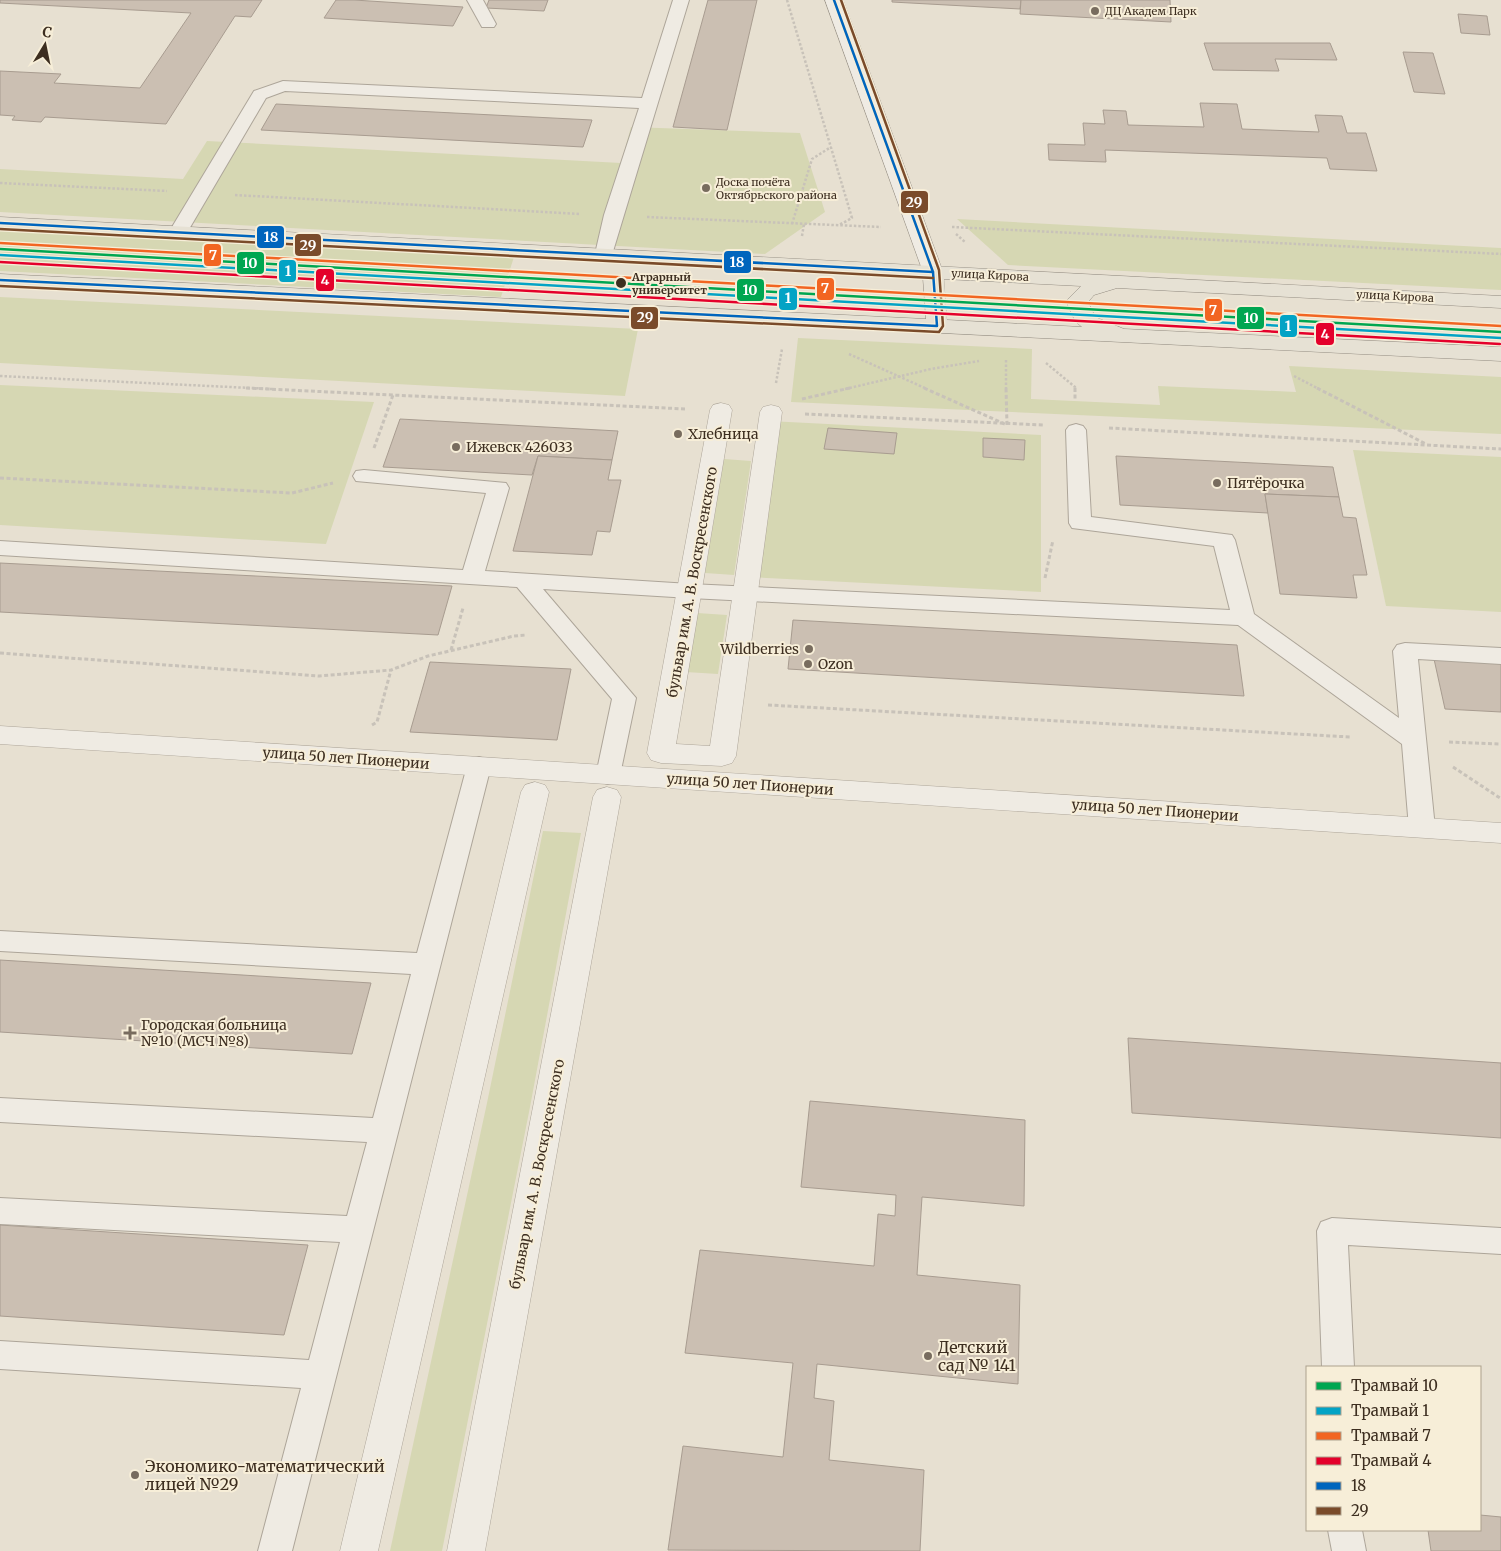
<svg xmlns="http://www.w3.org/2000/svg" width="1501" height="1551" font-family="Merriweather,serif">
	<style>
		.green { fill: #d6d7b3 }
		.building { fill: #cbbfb2; stroke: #a89c90 }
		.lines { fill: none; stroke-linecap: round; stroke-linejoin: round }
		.lane-casing { stroke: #ada599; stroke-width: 2 }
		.street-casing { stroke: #ada599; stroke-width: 1 }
		.secondary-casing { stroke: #9c958a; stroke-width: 1 }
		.primary-casing { stroke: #928b80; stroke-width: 1 }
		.path-far1 { stroke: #c8c2b9; stroke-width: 2.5; stroke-dasharray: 2.5 2; stroke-linecap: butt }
		.path { stroke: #c8c2b9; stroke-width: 3; stroke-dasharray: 4 2.5; stroke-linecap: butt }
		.lane { fill: #efebe3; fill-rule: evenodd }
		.street { fill: #efebe3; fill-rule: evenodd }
		.secondary { fill: #efebe3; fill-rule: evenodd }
		.primary { fill: #e6e1d4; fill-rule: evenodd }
		.bus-1-casing { stroke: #f7eed8; stroke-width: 5 }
		.bus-2-casing { stroke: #f7eed8; stroke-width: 5 }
		.bus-1 { stroke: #0065bd; stroke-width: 2.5 }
		.bus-2 { stroke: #7a4b2a; stroke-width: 2.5 }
		.tram-1-casing { stroke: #f7eed8; stroke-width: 5 }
		.tram-2-casing { stroke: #f7eed8; stroke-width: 5 }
		.tram-3-casing { stroke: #f7eed8; stroke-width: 5 }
		.tram-4-casing { stroke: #f7eed8; stroke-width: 5 }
		.tram-1 { stroke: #00a651; stroke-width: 2.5 }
		.tram-2 { stroke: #03a3c5; stroke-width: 2.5 }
		.tram-3 { stroke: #f26522; stroke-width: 2.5 }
		.tram-4 { stroke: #e4002b; stroke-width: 2.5 }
		.poi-dot { fill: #786c5e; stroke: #f7eed8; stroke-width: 2 }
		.stop-dot { fill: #3d2e20; stroke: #f7eed8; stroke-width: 2 }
		.labels { text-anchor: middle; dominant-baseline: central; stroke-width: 4; stroke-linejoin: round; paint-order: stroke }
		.far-poi-label { font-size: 11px; fill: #3d2e20; stroke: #f7eed8; text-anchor: start }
		.far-street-label { font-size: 11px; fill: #3d2e20; stroke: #f7eed8 }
		.far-stop-label { font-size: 11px; font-weight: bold; fill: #3d2e20; stroke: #f7eed8; text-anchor: start }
		.poi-label { font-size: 14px; fill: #3d2e20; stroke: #f7eed8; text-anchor: start }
		.street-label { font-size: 14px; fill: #3d2e20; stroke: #f7eed8 }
		.near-poi-label { font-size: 16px; fill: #3d2e20; stroke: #f7eed8; text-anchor: start }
		.line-badge { stroke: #f7eed8; stroke-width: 2 }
		.badge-label { font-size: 14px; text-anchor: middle; font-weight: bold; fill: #fff }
	</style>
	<rect width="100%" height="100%" fill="#e7e0d1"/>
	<!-- green -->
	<g class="green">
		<path d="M631 127 800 133 825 212 765 254 0 212V169L183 179 207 141 621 163Z"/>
		<path d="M957 219 1501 248V290L1008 265Z"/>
		<path d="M0 230 514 257 501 297 0 271Z"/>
		<path d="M0 297 638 329 625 396 0 363Z"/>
		<path d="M798 338 1032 349 1031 399 1160 405 1158 386 1296 392 1289 366 1501 377V434L791 402Z"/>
		<path d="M0 385 374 402 326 544 0 525Z"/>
		<path d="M769 421 1041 435V592L748 577Z"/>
		<path d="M1353 450 1501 457V612L1386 606Z"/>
		<path d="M724 459 751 461 734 575 705 573Z"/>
		<path d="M697 613 727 615 718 674 686 672Z"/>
		<path d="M543 831 581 833 530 1107 442 1551H390L487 1103Z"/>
	</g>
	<!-- building -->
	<g class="building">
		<path d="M0 0H262L251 17 235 16 166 124 45 117 41 122 12 120 15 116 0 115V71L61 74 54 83 140 88 191 13 0 3Z"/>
		<path d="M336 0H354L463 7 453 26 324 18Z"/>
		<path d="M489 0H548L544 11 486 8Z"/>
		<path d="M708 0H757L727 130 673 127Z"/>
		<path d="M892 0H1021L1020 9 892 2Z"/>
		<path d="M1021 0H1170L1171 22 1020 14Z"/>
		<path d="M1458 14 1487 16 1490 35 1461 33Z"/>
		<path d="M1204 43H1330L1337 60 1275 59 1279 71 1213 70Z"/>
		<path d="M1403 52 1433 53 1445 94 1414 92Z"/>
		<path d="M1200 103 1237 104 1242 129 1319 132 1315 115 1342 116 1347 133H1366L1377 171 1330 169 1327 158 1105 150 1106 162 1049 160 1048 144 1085 145 1083 123 1105 124 1103 110 1126 111 1128 125 1204 127Z"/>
		<path d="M276 104 592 120 583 147 261 130Z"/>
		<path d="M400 419 618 431 612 460 538 456 532 475 383 467Z"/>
		<path d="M828 428 897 433 894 454 824 449Z"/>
		<path d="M983 438 1025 440 1024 460 983 457Z"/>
		<path d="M538 456 612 460 608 480H621L610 532 597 531 592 555 513 551Z"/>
		<path d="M1116 456 1333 467 1339 497 1265 494 1268 513 1120 505Z"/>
		<path d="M1265 494 1339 497 1343 517 1356 518 1367 575H1353L1357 598 1280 594Z"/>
		<path d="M0 563 452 586 438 635 0 612Z"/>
		<path d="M793 620 1237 645 1244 696 788 669Z"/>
		<path d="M1434 659 1501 663V712L1445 709Z"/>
		<path d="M430 662 571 669 557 740 410 732Z"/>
		<path d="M0 960 371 983 352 1054 0 1032Z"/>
		<path d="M1128 1038 1501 1063V1138L1132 1113Z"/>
		<path d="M810 1101 1025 1120 1024 1206 922 1197 917 1275 1020 1285 1018 1384 817 1364 814 1398 834 1401 829 1460 924 1470 920 1551 668 1550 683 1446 783 1457 793 1363 685 1353 700 1250 874 1266 878 1214 895 1216 896 1195 801 1187Z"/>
		<path d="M0 1225 308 1245 284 1335 0 1316Z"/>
		<path d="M1480 1515 1501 1517V1551H1431L1428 1530H1480Z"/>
	</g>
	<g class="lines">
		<defs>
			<g id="lane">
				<path d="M467 0H483L496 24 494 27H482Z"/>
				<path d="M673 0H689L611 258 604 260 597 258 595 254 604 215 639 108 285 91 266 98 185 236 178 238 171 236 169 232 254 91 283 81 642 98Z"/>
				<path d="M1076 424 1083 426 1086 430 1091 517 1232 535 1235 540 1254 614 1399 718 1393 651 1397 645 1405 643 1501 648V664L1418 659 1435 828 1431 835 1422 837 1413 835 1409 828 1402 744 1238 625 690 598 543 589 636 698 620 775 617 781 608 784 599 781 596 775 612 699 517 587 0 555V541L463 570 486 493 356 481 353 476 356 471 364 470 506 483 509 488 485 571 690 584 1230 610 1214 546 1072 528 1069 523 1066 430 1069 426Z"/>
				<path d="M479 757 488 760 491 766 292 1551H258L301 1388 0 1369V1341L309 1360 340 1242 0 1224V1198L347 1216 367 1142 0 1122V1098L373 1118 411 974 0 951V931L417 953 467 766 470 760Z"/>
				<path d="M1332 1218 1501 1228V1254L1348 1245 1354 1367H1322L1317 1231 1321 1222Z"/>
				<path d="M1328 1530H1362L1366 1551H1332Z"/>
			</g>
			<g id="street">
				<path d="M721 403 729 405 732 410 676 744 710 746 760 412 763 407 771 405 779 407 782 412 736 756 732 763 722 766 661 763 651 760 647 753 710 410 713 405Z"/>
				<path d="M0 726 1501 823V843L0 744Z"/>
				<path d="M535 782 545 785 549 792 378 1551H340L521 792 525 785Z"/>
				<path d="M607 787 617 790 621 797 485 1551H447L593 797 597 790Z"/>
			</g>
			<path id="secondary" d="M825 0H843L943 272 940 276 933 278 926 276 923 272Z"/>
			<path id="primary" d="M0 217 1501 296V308L1117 288 1094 295 1088 302 1095 317 1124 329 1501 347V361L0 286V274L926 319 923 278 0 229ZM944 279 1081 286 1066 301 1075 321 1082 327 947 320Z"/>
		</defs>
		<!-- lane casing -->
		<use href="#lane" class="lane-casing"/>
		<!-- street casing -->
		<use href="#street" class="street-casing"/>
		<!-- secondary casing -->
		<use href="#secondary" class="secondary-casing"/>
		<!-- primary casing -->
		<use href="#primary" class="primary-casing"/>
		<!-- path-far1 -->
		<g class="path-far1">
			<path d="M787 0 852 218 839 225"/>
			<path d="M0 183 167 191"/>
			<path d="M235 195 581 214"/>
			<path d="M647 217 881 227"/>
			<path d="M792 224 812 159 831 147"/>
			<path d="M952 227 1501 254"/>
			<path d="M956 234 966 243"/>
			<path d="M802 236 804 224"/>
			<path d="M849 354 927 389"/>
			<path d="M1006 360V389"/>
			<path d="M1046 363 1075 387V389"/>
			<path d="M0 376 272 389"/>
			<path d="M1294 376 1319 389"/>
			<path d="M776 383 782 349"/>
			<path d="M845 389 931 369 979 361"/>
		</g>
		<!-- path -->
		<g class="path">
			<path d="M246 388 686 409"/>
			<path d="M924 388 1007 425 1006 388"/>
			<path d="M1075 388V401"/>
			<path d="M1317 388 1426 444"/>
			<path d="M802 399 850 388"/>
			<path d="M805 414 1043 425"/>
			<path d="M1109 428 1501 449"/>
			<path d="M374 448 393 395"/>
			<path d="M0 478 292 493 333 483"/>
			<path d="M1045 578 1053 540"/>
			<path d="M451 650 463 608"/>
			<path d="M0 653 319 676 391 670 428 656 514 636 526 635"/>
			<path d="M768 705 1350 737"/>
			<path d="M372 725 377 722 391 670"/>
			<path d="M1449 742 1501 744"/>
			<path d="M1453 767 1500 798"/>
		</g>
		<!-- lane -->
		<use href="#lane" class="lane"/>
		<!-- street -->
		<use href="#street" class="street"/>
		<!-- secondary -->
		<use href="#secondary" class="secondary"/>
		<!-- primary -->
		<use href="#primary" class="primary"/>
		<defs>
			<g id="bus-1">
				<path d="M0 223 933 272"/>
				<path d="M0 280 937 326 933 272 834 0"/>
			</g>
			<g id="bus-2">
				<path d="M0 229 933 278"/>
				<path d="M0 286 939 332 943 326 939 270 841 0"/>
			</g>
		</defs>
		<!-- bus-1 casing -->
		<use href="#bus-1" class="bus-1-casing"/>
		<!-- bus-2 casing -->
		<use href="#bus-2" class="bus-2-casing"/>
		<!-- bus-1 -->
		<use href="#bus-1" class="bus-1"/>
		<!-- bus-2 -->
		<use href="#bus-2" class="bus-2"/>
		<defs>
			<path id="tram-1" d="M0 249 1501 332"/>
			<path id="tram-2" d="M0 255 1501 338"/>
			<path id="tram-3" d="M0 243 1501 326"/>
			<path id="tram-4" d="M0 262 1500 344"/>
		</defs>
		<!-- tram-1 casing -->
		<use href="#tram-1" class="tram-1-casing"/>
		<!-- tram-2 casing -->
		<use href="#tram-2" class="tram-2-casing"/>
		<!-- tram-3 casing -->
		<use href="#tram-3" class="tram-3-casing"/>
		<!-- tram-4 casing -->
		<use href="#tram-4" class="tram-4-casing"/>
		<!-- tram-1 -->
		<use href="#tram-1" class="tram-1"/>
		<!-- tram-2 -->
		<use href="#tram-2" class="tram-2"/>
		<!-- tram-3 -->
		<use href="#tram-3" class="tram-3"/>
		<!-- tram-4 -->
		<use href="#tram-4" class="tram-4"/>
	</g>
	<!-- markers -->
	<g class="poi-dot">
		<circle cx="1095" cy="11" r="5"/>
		<circle cx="706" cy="188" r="5"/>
		<circle cx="678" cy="434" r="5"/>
		<circle cx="456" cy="447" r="5"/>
		<circle cx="1217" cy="483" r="5"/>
		<circle cx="809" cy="649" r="5"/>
		<circle cx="808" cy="664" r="5"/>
		<path d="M127.5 1025.5h5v5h5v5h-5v5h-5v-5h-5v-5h5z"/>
		<circle cx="928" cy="1356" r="5"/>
		<circle cx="135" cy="1475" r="5"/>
	</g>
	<circle class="stop-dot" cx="621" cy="283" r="6"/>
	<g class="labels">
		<!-- far-poi labels -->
		<g class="far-poi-label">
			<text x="1105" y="11">ДЦ Академ Парк</text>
			<text x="716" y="182">Доска почёта<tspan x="716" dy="13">Октябрьского района</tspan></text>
		</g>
		<!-- far-street labels -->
		<g class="far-street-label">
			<text transform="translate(990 275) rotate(3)">улица Кирова</text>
			<text transform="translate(1395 296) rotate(3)">улица Кирова</text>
		</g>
		<!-- far-stop labels -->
		<g class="far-stop-label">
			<text x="632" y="277">Аграрный<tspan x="632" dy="13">университет</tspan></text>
		</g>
		<!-- poi labels -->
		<g class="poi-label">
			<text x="688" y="434">Хлебница</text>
			<text x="466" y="447">Ижевск 426033</text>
			<text x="1227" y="483">Пятёрочка</text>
			<text x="799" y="649" text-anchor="end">Wildberries</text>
			<text x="818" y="664">Ozon</text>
			<text x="141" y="1025">Городская больница<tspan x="141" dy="16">№10 (МСЧ №8)</tspan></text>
		</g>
		<!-- street labels -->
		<g class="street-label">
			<text transform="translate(692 582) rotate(-80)">бульвар им. А. В. Воскресенского</text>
			<text transform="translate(346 758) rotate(4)">улица 50 лет Пионерии</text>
			<text transform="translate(750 784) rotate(4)">улица 50 лет Пионерии</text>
			<text transform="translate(1155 810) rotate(4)">улица 50 лет Пионерии</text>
			<text transform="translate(537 1174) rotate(-79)">бульвар им. А. В. Воскресенского</text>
		</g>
		<!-- near-poi labels -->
		<g class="near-poi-label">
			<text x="938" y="1347">Детский<tspan x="938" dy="18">сад № 141</tspan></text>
			<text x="145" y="1466">Экономико-математический<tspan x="145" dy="18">лицей №29</tspan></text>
		</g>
	</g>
	<g class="line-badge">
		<rect x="900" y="190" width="29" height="24" rx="5" fill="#7a4b2a"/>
		<rect x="256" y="225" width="29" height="24" rx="5" fill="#0065bd"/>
		<rect x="294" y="233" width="28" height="24" rx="5" fill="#7a4b2a"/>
		<rect x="203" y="243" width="19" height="24" rx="5" fill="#f26522"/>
		<rect x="723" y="250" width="29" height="24" rx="5" fill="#0065bd"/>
		<rect x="236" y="251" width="29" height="24" rx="5" fill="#00a651"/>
		<rect x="278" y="259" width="19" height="24" rx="5" fill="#03a3c5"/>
		<rect x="315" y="268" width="20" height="24" rx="5" fill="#e4002b"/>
		<rect x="816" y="277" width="19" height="24" rx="5" fill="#f26522"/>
		<rect x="736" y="278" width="29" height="24" rx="5" fill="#00a651"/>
		<rect x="778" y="287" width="20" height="24" rx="5" fill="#03a3c5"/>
		<rect x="1204" y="298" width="19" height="24" rx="5" fill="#f26522"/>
		<rect x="630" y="306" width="29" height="24" rx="5" fill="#7a4b2a"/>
		<rect x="1236" y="306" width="29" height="24" rx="5" fill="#00a651"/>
		<rect x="1279" y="314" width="19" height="24" rx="5" fill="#03a3c5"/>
		<rect x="1315" y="322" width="20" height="24" rx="5" fill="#e4002b"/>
	</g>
	<g class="badge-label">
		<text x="914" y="207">29</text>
		<text x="271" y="242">18</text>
		<text x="308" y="250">29</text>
		<text x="213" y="260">7</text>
		<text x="737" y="267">18</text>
		<text x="250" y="268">10</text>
		<text x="288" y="276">1</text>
		<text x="325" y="285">4</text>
		<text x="825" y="293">7</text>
		<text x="750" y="295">10</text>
		<text x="788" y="303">1</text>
		<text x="1213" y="315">7</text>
		<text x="645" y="322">29</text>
		<text x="1251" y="323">10</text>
		<text x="1288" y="331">1</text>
		<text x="1325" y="339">4</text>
	</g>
	<!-- legend -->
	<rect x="1306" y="1366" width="175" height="165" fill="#f7eed8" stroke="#ada18e"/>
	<rect x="1316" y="1382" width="25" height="8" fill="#00a651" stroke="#ada18e"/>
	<text x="1351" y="1391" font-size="15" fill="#3d2e20">Трамвай 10</text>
	<rect x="1316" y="1407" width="25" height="8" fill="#03a3c5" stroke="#ada18e"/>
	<text x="1351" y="1416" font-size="15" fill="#3d2e20">Трамвай 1</text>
	<rect x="1316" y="1432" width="25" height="8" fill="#f26522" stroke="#ada18e"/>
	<text x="1351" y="1441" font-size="15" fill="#3d2e20">Трамвай 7</text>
	<rect x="1316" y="1457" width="25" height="8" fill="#e4002b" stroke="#ada18e"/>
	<text x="1351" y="1466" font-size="15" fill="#3d2e20">Трамвай 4</text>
	<rect x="1316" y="1482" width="25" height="8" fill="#0065bd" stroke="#ada18e"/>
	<text x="1351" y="1491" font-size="15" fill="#3d2e20">18</text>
	<rect x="1316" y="1507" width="25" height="8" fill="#7a4b2a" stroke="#ada18e"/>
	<text x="1351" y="1516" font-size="15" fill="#3d2e20">29</text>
	<!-- north arrow -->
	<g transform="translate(45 45) rotate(10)" stroke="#f7eed8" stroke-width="4" paint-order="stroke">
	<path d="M0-4L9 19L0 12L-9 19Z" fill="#3d2e20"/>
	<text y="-8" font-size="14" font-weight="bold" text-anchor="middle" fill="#3d2e20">С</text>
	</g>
</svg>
